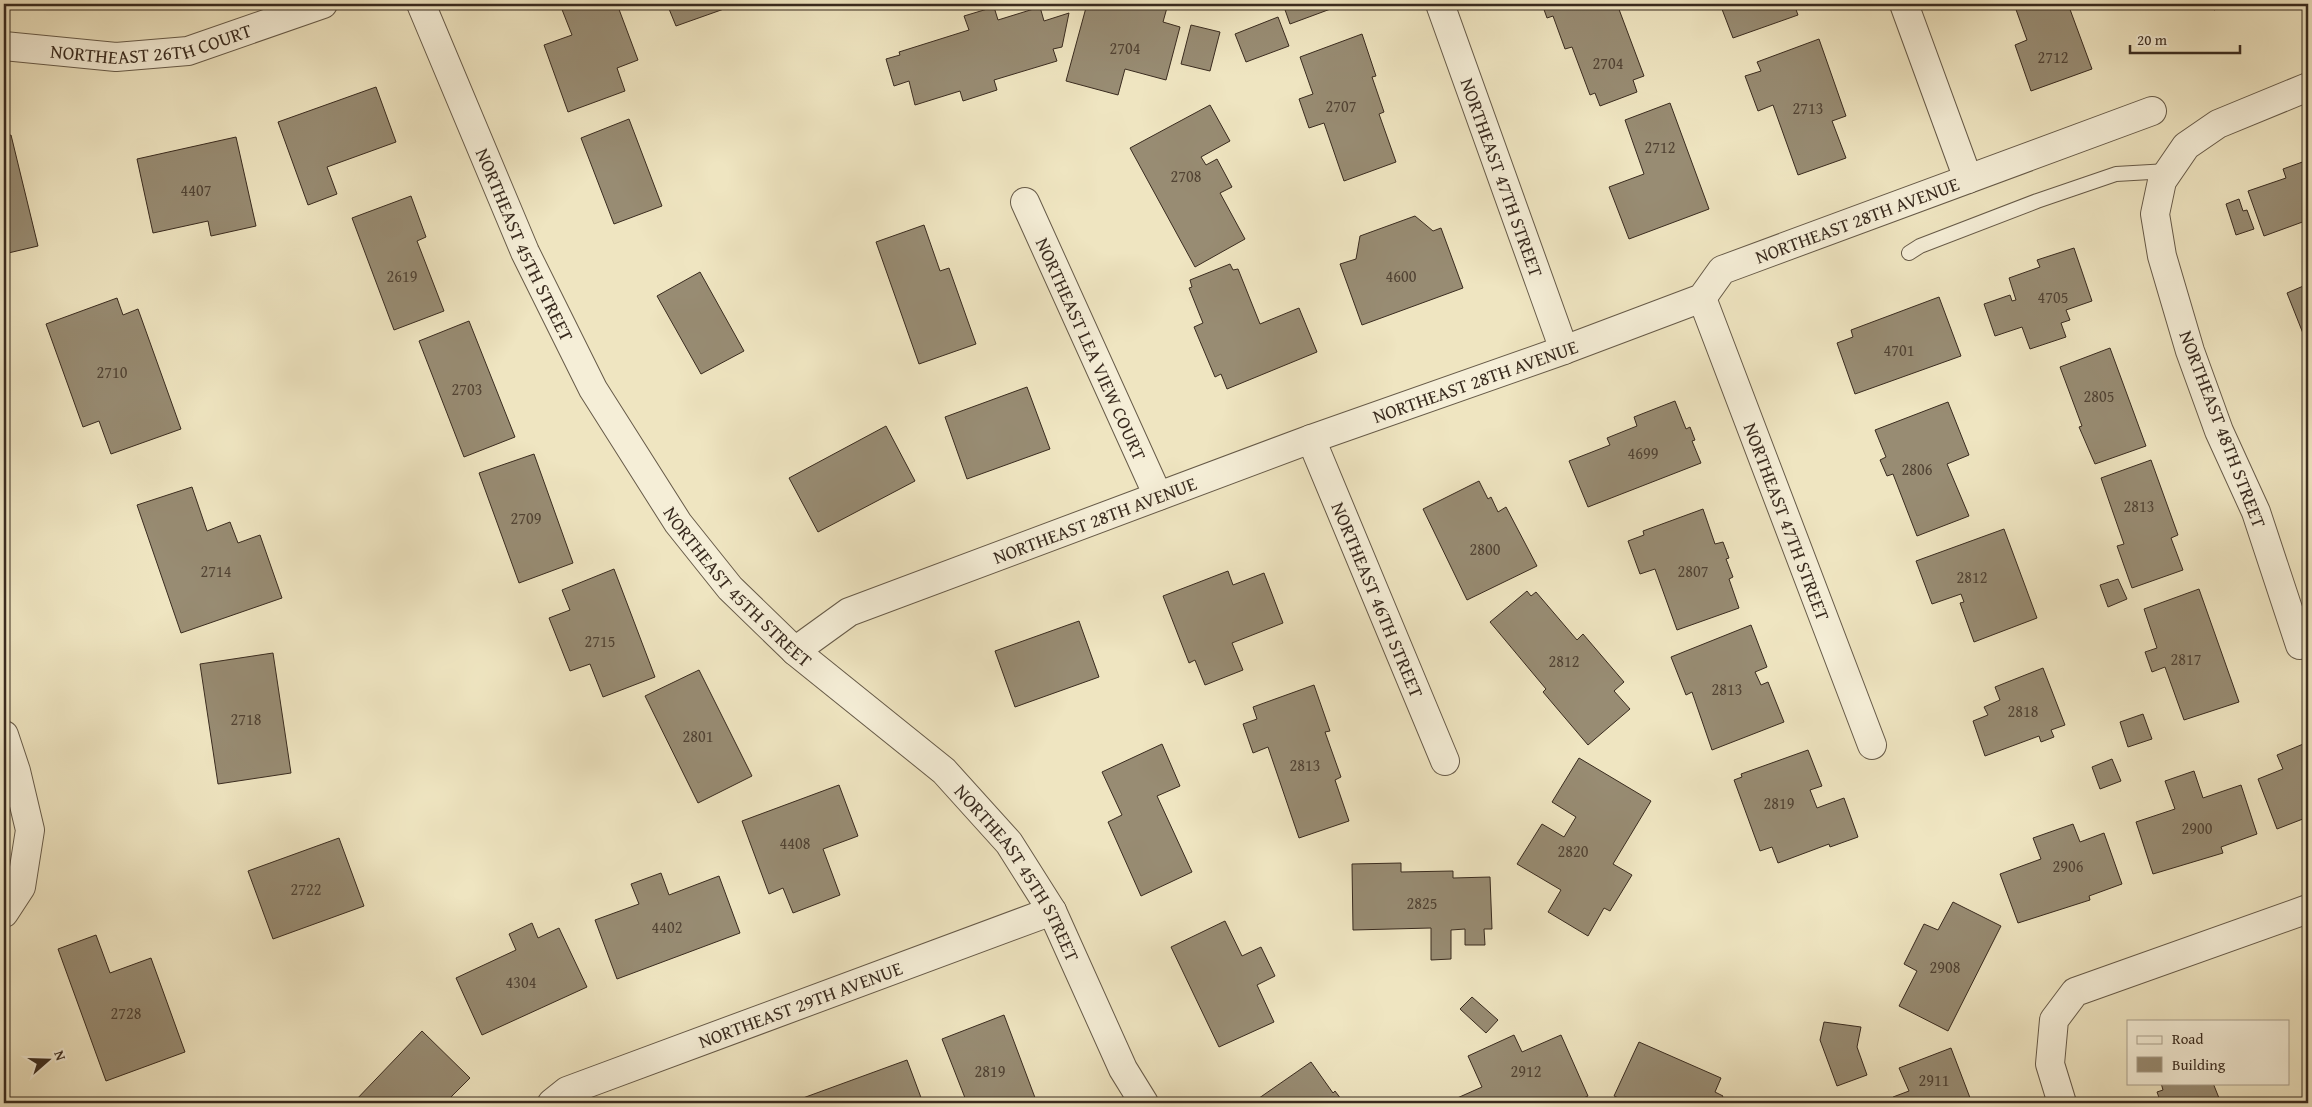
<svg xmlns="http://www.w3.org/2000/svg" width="2312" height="1107" font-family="'Gentium Book Plus',serif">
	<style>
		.building { fill: #988c73; stroke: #392b1f }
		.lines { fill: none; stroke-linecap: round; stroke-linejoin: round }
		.lane-casing { stroke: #665a48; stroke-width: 16 }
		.street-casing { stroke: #665a48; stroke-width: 30 }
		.lane { stroke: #f5eed7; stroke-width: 14 }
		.street { stroke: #f5eed7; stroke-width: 28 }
		.labels { text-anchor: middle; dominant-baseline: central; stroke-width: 5; stroke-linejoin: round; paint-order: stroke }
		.number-label { font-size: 16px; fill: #514334 }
		.street-label { font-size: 19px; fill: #392b1f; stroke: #f5eed7 }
	</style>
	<rect width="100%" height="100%" fill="#efe5c1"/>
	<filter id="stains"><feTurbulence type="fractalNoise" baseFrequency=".004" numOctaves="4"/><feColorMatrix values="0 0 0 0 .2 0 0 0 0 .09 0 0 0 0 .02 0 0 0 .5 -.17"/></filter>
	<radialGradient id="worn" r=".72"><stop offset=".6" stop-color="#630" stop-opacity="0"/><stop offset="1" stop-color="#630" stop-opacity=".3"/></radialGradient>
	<!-- building -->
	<g class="building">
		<path d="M570 4H617L638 60 617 68 625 91 568 112 544 45 572 35 561 7Z"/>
		<path d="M667 4H738L676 26Z"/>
		<path d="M1087 4H1168L1163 22 1180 27 1166 80 1125 69 1118 95 1066 81Z"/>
		<path d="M1283 4H1344L1290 24Z"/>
		<path d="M1542 4H1617L1644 76 1633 80 1637 92 1600 106 1595 93 1590 95 1572 47 1565 49 1553 16 1547 18Z"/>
		<path d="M1720 4H1794L1798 15 1733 38Z"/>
		<path d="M2014 4H2068L2092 69 2031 91 2015 45 2027 40Z"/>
		<path d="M2212 4H2232L2214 10Z"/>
		<path d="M994 7 998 20 1040 7 1044 21 1069 13 1062 47 1053 49 1057 61 994 80 997 90 963 101 960 91 915 105 909 81 894 86 886 59 900 55 899 52 969 30 964 16Z"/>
		<path d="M1278 17 1289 46 1246 62 1235 34Z"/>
		<path d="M1191 25 1220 32 1210 71 1181 64Z"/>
		<path d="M1362 34 1376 76 1372 77 1384 112 1379 114 1396 162 1344 181 1324 123 1309 128 1299 99 1313 94 1300 57Z"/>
		<path d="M1819 39 1846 116 1832 121 1846 158 1798 175 1773 105 1758 111 1745 76 1761 71 1757 62Z"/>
		<path d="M376 87 396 142 327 167 337 194 308 205 278 122Z"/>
		<path d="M1670 103 1709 209 1629 239 1609 187 1644 174 1625 120Z"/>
		<path d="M1210 105 1230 141 1201 157 1206 165 1217 159 1232 187 1220 193 1245 239 1195 267 1130 148Z"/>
		<path d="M629 119 662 206 614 224 581 138Z"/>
		<path d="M11 135 38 246 4 254V137Z"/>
		<path d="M236 137 256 226 211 236 208 221 153 233 137 159Z"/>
		<path d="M2308 160V220L2264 236 2248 191 2286 178 2283 169Z"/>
		<path d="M411 196 426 237 417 241 444 311 394 330 352 218Z"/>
		<path d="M2239 199 2243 211 2247 210 2254 229 2236 235 2226 204Z"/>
		<path d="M1415 216 1433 231 1441 228 1463 288 1362 325 1340 264 1356 259 1360 236Z"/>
		<path d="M924 225 940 271 949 268 976 344 919 364 876 242Z"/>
		<path d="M2074 248 2092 301 2066 310 2070 320 2061 323 2066 337 2030 349 2022 327 1995 336 1984 304 2010 295 2012 301 2016 300 2009 278 2040 267 2037 260Z"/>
		<path d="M1230 264 1233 270 1238 269 1260 324 1299 308 1317 352 1227 389 1221 374 1215 377 1194 327 1203 323 1189 288 1192 287 1190 280Z"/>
		<path d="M700 272 744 351 701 374 657 296Z"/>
		<path d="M2308 284V346L2287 293Z"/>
		<path d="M1939 297 1961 356 1855 394 1837 343 1853 337 1851 330Z"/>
		<path d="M117 298 123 315 138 309 181 429 111 454 99 421 83 427 46 324Z"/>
		<path d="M469 321 515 437 464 457 419 341Z"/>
		<path d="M2110 348 2146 446 2095 464 2079 427 2082 426 2060 367Z"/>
		<path d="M1027 387 1050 449 967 479 945 417Z"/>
		<path d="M1675 401 1686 429 1690 427 1695 440 1692 441 1701 463 1588 507 1569 461 1610 445 1607 438 1637 426 1634 417Z"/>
		<path d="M1948 402 1969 455 1947 464 1969 516 1917 536 1893 474 1887 476 1880 460 1886 457 1875 430Z"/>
		<path d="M886 426 915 481 818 532 789 478Z"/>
		<path d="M534 454 573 563 519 583 479 473Z"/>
		<path d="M2151 460 2178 535 2171 538 2183 570 2132 588 2117 546 2124 544 2101 478Z"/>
		<path d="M1479 481 1488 499 1491 497 1498 512 1506 507 1537 566 1467 600 1423 509Z"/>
		<path d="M192 487 207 531 230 522 238 543 260 535 282 598 181 633 137 505Z"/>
		<path d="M1703 509 1715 544 1723 542 1729 558 1726 559 1733 577 1729 579 1739 608 1677 630 1655 569 1640 574 1628 541 1644 535 1643 531Z"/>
		<path d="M2004 529 2037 618 1974 642 1960 603 1964 602 1961 594 1932 604 1916 561Z"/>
		<path d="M614 569 655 677 603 697 590 664 570 671 549 618 570 610 562 590Z"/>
		<path d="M1228 571 1233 585 1264 573 1283 623 1232 643 1243 670 1205 685 1195 660 1189 663 1163 596Z"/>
		<path d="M2118 579 2127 599 2108 607 2100 585Z"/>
		<path d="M2199 589 2239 702 2184 720 2165 667 2152 672 2145 652 2157 648 2144 609Z"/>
		<path d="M1527 591 1531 596 1536 592 1577 640 1583 634 1624 682 1614 691 1630 709 1588 745 1543 692 1546 689 1490 622Z"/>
		<path d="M1079 621 1099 677 1015 707 995 651Z"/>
		<path d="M1751 625 1767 667 1755 672 1761 685 1768 682 1784 722 1712 750 1692 692 1686 695 1671 657Z"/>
		<path d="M273 653 291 773 218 784 200 664Z"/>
		<path d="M2043 668 2065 725 2051 730 2054 737 2041 742 2039 736 1985 756 1973 721 1988 715 1984 707 2000 700 1995 687Z"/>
		<path d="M699 670 752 776 698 803 645 696Z"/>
		<path d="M1314 685 1330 731 1325 732 1341 777 1335 780 1349 821 1299 838 1268 747 1253 753 1243 724 1257 719 1253 707Z"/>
		<path d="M2143 714 2152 739 2128 747 2120 722Z"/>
		<path d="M2308 742V817L2277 829 2258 779 2283 769 2277 755Z"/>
		<path d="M1162 744 1180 786 1157 796 1192 872 1141 896 1108 822 1122 815 1102 772Z"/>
		<path d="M1808 750 1822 786 1810 790 1817 808 1844 798 1858 837 1830 847 1829 844 1778 863 1772 847 1760 851 1734 780 1742 777 1741 774Z"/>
		<path d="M1579 758 1651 801 1613 864 1632 875 1610 911 1604 908 1588 936 1548 912 1561 890 1517 864 1542 824 1564 837 1576 817 1552 802Z"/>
		<path d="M2112 759 2121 781 2100 789 2092 767Z"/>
		<path d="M2194 771 2203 798 2241 785 2257 834 2221 847 2223 853 2153 874 2136 822 2175 809 2165 781Z"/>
		<path d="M839 785 858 836 823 849 840 895 793 913 783 888 769 894 742 821Z"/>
		<path d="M2073 824 2080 842 2104 833 2122 884 2089 896 2090 900 2018 923 2000 874 2041 859 2033 838Z"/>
		<path d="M339 838 364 906 273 939 248 871Z"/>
		<path d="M1401 863V872L1453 871V878L1490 877 1492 929H1484L1485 945H1465V929L1451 930V959L1431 960V928L1353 930 1352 864Z"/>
		<path d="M661 873 669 895 719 876 740 933 617 979 595 920 639 904 631 884Z"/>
		<path d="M1953 902 2001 926 1948 1031 1899 1006 1917 971 1904 964 1924 924 1938 930Z"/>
		<path d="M1225 921 1242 956 1261 947 1275 976 1257 985 1274 1022 1219 1047 1171 947Z"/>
		<path d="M532 923 538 938 559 928 587 987 482 1035 456 978 516 950 509 934Z"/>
		<path d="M96 935 110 973 151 958 185 1052 106 1081 58 949Z"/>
		<path d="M1472 997 1498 1020 1486 1033 1460 1009Z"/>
		<path d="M1004 1015 1037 1103H967L942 1039Z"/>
		<path d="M1824 1022 1861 1027 1857 1047 1867 1075 1837 1086 1820 1040Z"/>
		<path d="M422 1031 470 1078 445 1103H353Z"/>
		<path d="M1514 1035 1522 1052 1561 1035 1588 1096 1573 1103H1446L1482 1087 1468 1056Z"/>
		<path d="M1639 1042 1721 1078 1715 1092 1723 1096 1719 1103H1626V1101L1614 1096Z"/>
		<path d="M1951 1048 1972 1103H1896L1893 1097 1909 1091 1899 1068Z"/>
		<path d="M907 1060 923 1103H792V1102Z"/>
		<path d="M1311 1062 1333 1093 1335 1091 1344 1103H1252Z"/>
		<path d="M2161 1083H2213L2221 1103H2161L2157 1092 2163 1090Z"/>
	</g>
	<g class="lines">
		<defs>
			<path id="lane" d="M1909 253 1920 246 2037 201 2116 174 2168 171"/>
			<g id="street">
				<path id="s1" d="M421 4 525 252 593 389 678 523 730 588 795 651 944 771 1009 843 1052 911 1123 1069 1144 1103"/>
				<path id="s2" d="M1440 4 1564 350"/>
				<path d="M1904 4 1968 179"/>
				<path id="s3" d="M4 46 116 57 188 51 323 4"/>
				<path id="s4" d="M1025 202 1158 496"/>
				<path id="s5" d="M1702 298 1872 745"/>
				<path id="s6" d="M1311 439 1445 761"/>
				<path d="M2300 645 2256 512 2219 431 2190 351 2162 256 2155 214 2162 181 2186 146 2218 124 2308 87"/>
				<path id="s7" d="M795 651 849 612 1311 439 1564 350 1702 298 1722 270 2152 111"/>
				<path d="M4 735 16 771 30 830 21 887 4 913"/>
				<path id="s8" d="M552 1103 567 1091 1052 911"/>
				<path d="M2062 1103 2050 1064 2054 1020 2075 992 2308 909"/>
			</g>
		</defs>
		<!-- lane casing -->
		<use href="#lane" class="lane-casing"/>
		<!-- street casing -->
		<use href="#street" class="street-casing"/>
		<!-- lane -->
		<use href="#lane" class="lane"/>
		<!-- street -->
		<use href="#street" class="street"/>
	</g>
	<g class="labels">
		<!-- number labels -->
		<g class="number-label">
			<text x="1125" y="48">2704</text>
			<text x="2053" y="57">2712</text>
			<text x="1608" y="63">2704</text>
			<text x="1341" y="106">2707</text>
			<text x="1808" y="108">2713</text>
			<text x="1660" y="147">2712</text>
			<text x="1186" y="176">2708</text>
			<text x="196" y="190">4407</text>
			<text x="402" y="276">2619</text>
			<text x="1401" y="276">4600</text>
			<text x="2053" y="297">4705</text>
			<text x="1899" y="350">4701</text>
			<text x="112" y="372">2710</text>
			<text x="467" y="389">2703</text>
			<text x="2099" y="396">2805</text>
			<text x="1643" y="453">4699</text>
			<text x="1917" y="469">2806</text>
			<text x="2139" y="506">2813</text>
			<text x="526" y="518">2709</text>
			<text x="1485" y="549">2800</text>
			<text x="216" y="571">2714</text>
			<text x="1693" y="571">2807</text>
			<text x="1972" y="577">2812</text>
			<text x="600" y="641">2715</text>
			<text x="2186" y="659">2817</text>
			<text x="1564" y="661">2812</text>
			<text x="1727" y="689">2813</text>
			<text x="2023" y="711">2818</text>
			<text x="246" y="719">2718</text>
			<text x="698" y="736">2801</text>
			<text x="1305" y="765">2813</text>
			<text x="1779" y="803">2819</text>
			<text x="2197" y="828">2900</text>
			<text x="795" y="843">4408</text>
			<text x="1573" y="851">2820</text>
			<text x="2068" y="866">2906</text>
			<text x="306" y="889">2722</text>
			<text x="1422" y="903">2825</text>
			<text x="667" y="927">4402</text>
			<text x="1945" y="967">2908</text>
			<text x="521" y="982">4304</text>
			<text x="126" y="1013">2728</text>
			<text x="990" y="1071">2819</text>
			<text x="1526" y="1071">2912</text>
			<text x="1934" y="1080">2911</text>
		</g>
		<!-- street labels -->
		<g class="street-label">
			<text stroke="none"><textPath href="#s3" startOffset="149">NORTHEAST 26TH COURT</textPath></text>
			<text stroke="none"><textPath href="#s2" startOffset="184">NORTHEAST 47TH STREET</textPath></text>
			<text stroke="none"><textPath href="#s7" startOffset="1154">NORTHEAST 28TH AVENUE</textPath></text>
			<text stroke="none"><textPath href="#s1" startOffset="262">NORTHEAST 45TH STREET</textPath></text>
			<text stroke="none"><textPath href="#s4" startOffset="161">NORTHEAST LEA VIEW COURT</textPath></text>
			<text stroke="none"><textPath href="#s7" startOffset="734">NORTHEAST 28TH AVENUE</textPath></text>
			<text transform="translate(2223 429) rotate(69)">NORTHEAST 48TH STREET</text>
			<text stroke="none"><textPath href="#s7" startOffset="329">NORTHEAST 28TH AVENUE</textPath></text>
			<text stroke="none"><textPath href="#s5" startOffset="239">NORTHEAST 47TH STREET</textPath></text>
			<text stroke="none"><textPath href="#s1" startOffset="668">NORTHEAST 45TH STREET</textPath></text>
			<text stroke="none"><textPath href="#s6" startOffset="174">NORTHEAST 46TH STREET</textPath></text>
			<text stroke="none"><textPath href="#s1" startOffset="1072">NORTHEAST 45TH STREET</textPath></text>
			<text stroke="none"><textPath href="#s8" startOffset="268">NORTHEAST 29TH AVENUE</textPath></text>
		</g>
	</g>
	<!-- margin -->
	<rect width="2312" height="1107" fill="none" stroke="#efe5c1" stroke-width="20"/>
	<rect x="5" y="5" width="2302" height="1097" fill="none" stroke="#392b1f" stroke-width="2.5"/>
	<rect x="10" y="10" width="2292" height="1087" fill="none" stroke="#392b1f"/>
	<!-- legend -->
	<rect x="2127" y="1020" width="162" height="65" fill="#f5eed7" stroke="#aaa08d"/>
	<rect x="2137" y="1036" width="25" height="8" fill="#f5eed7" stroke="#aaa08d"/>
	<text x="2172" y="1044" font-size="15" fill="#392b1f">Road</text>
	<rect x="2137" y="1057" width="25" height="15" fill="#988c73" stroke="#aaa08d"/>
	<text x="2172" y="1070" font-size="15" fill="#392b1f">Building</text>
	<!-- north arrow -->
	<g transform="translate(48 1060) rotate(70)" stroke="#f5eed7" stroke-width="4" paint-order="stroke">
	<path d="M0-4L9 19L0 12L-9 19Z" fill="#392b1f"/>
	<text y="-8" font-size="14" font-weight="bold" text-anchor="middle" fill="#392b1f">N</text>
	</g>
	<!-- scale -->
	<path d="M2130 45v8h110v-8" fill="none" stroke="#392b1f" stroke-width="2.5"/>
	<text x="2137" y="45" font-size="15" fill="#392b1f" stroke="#f5eed7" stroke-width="4" paint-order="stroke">20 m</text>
	<rect width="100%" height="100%" filter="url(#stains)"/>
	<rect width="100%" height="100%" fill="url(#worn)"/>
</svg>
